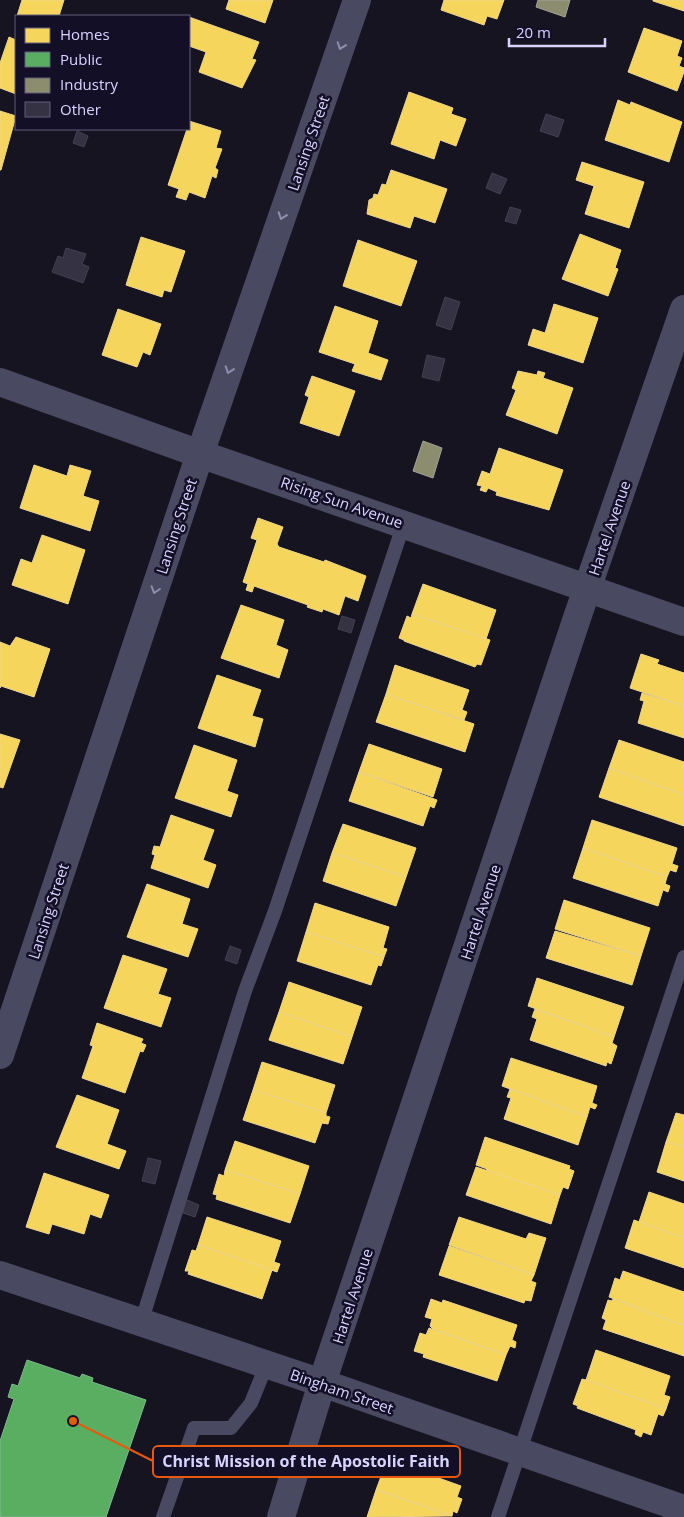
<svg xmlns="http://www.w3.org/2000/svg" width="684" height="1517" font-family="'Open Sans',sans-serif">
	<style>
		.homes { fill: #f6d55c; stroke: #edd58d }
		.public { fill: #5aae61; stroke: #80b990 }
		.industry { fill: #8c8c6e; stroke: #a3a29a }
		.building { fill: #343243; stroke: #433f54 }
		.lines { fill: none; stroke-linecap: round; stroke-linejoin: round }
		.lane { stroke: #4a4962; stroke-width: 14 }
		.street { stroke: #4a4962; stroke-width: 28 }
		.oneway { stroke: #928eb0 }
		.labels { text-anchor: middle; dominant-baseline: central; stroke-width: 5; stroke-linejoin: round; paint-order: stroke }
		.street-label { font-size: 15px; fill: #d9d4ff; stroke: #130f26 }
		.leader { fill: none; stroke: #e8590c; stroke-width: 2 }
		.callout-dot { fill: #e8590c; stroke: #130f26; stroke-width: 2 }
		.callout { fill: #130f26; stroke: #e8590c; stroke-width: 2 }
		.callout-label { font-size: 16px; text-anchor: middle; font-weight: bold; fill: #d9d4ff }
	</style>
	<rect width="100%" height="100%" fill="#161421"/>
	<!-- homes -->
	<g class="homes">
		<path d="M22 0H64L59 16H17Z"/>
		<path d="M229 0H273L265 23 226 9Z"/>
		<path d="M444 0H504L497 19 487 16 484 25 441 10Z"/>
		<path d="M653 0H684V11L653 1Z"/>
		<path d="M189 17 259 42 252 59 256 60 242 88 199 72 206 52 189 46Z"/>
		<path d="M644 28 682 41 677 56 682 58 679 66 684 68V72L677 91 628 72Z"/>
		<path d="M9 37 16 40V94L0 88V63Z"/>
		<path d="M409 92 453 108 451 114 466 119 456 146 440 140 434 159 391 144Z"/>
		<path d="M618 100 630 105 631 102 682 122 669 162 605 140Z"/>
		<path d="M0 111 16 116 1 170H0Z"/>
		<path d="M189 121 221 131 216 148 222 149 215 168 218 170 216 178 212 176 205 198 189 192 186 200 176 197 179 189 168 185 187 129H189Z"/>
		<path d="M582 162 644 182 629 228 585 214 594 186 576 180Z"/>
		<path d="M391 170 447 189 435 223 414 216 410 228 367 214 369 200 373 198 374 194 378 195 382 184 386 185Z"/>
		<path d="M580 234 621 250 615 268 618 269 608 296 562 279Z"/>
		<path d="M141 237 185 251 171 292 164 290 162 297 126 285Z"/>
		<path d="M358 240 417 261 401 306 343 286Z"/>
		<path d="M554 304 598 318 583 363 528 345 533 329 545 333Z"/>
		<path d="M335 306 378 321 368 353 388 360 381 380 352 371 355 364 319 352Z"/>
		<path d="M118 309 161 324 150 355 143 352 137 367 102 355Z"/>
		<path d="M518 371 537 375 538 371 545 373 543 378 573 388 557 434 506 415 516 390 512 388Z"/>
		<path d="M312 376 355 391 339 436 300 423 309 397 305 395Z"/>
		<path d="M499 448 563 470 549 510 496 495 497 492 488 488 486 492 480 490 482 486 477 485 482 471 490 474Z"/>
		<path d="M34 465 67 476 70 465 91 471 83 496 99 501 90 531 20 508Z"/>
		<path d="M258 518 283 527 277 544 279 547 324 562 325 560 366 576 358 601 345 596 339 615 323 609 322 612 307 607 308 605 254 586 252 592 246 590 248 584 243 582 257 540 251 538Z"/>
		<path d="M42 535 85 550 68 604 12 585 21 559 32 563Z"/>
		<path d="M423 584 496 610 486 639 412 614Z"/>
		<path d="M241 605 284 620 276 645 288 650 279 678 221 658Z"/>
		<path d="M412 614 490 640 481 665 477 664 475 667 404 641V640L399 638 407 616 411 618Z"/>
		<path d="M16 637 50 649 34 697 1 686 0 688V642L10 646Z"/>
		<path d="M641 654 659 660 657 664 684 673V706L630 688Z"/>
		<path d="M395 665 469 690 462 710 467 712 464 720 386 694Z"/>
		<path d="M217 675 261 690 252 716 263 719 255 747 198 728Z"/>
		<path d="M642 693 684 706V738L638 723 644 701 640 700Z"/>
		<path d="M386 694 474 724 465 752 376 722Z"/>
		<path d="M0 734 20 740 3 788 0 787Z"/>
		<path d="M619 740 684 762V795L609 768Z"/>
		<path d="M369 744 442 769 433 797 359 772Z"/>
		<path d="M194 745 237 760 227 791 238 795 231 817 175 798Z"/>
		<path d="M609 768 684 795V826L599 797Z"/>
		<path d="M359 772 437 800 434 808 430 806 423 826 349 801Z"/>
		<path d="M171 815 214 830 203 860 216 865 208 888 151 868 155 855 152 854 154 846 160 847Z"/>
		<path d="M592 820 677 848 672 864 678 866 676 872 670 870 667 877 583 848Z"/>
		<path d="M343 824 416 848 406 877 332 853Z"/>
		<path d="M583 848 667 877 665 884 670 886 668 892 663 890 658 906 573 878Z"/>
		<path d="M332 853 406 877 396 906 323 881Z"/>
		<path d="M147 884 190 899 182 924 198 929 188 957 127 937Z"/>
		<path d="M564 900 650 928 641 956 555 929Z"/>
		<path d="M315 903 389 927 383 948 387 949 384 957 306 932Z"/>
		<path d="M555 931 641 956 632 985 546 958Z"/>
		<path d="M306 932 384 957 381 966 378 965 371 985 297 961Z"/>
		<path d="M123 955 167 969 158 994 171 998 161 1027 104 1008Z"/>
		<path d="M537 978 624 1007 614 1037 528 1006Z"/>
		<path d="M289 982 362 1007 352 1037 279 1012Z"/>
		<path d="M535 1009 614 1037 612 1043 617 1046 611 1064 607 1062 606 1066 530 1040 537 1019 532 1017Z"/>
		<path d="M279 1012 352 1037 343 1064 269 1040Z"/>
		<path d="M97 1023 143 1039 141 1043 146 1045 143 1052 140 1051 125 1093 82 1078 93 1046 90 1045Z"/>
		<path d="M511 1058 597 1086 592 1103 597 1105 595 1109 590 1107 587 1117 502 1086Z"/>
		<path d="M262 1062 335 1085 326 1113 253 1090Z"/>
		<path d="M510 1089 587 1117 578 1145 504 1119 511 1098 507 1097Z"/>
		<path d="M253 1090 326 1113V1116L330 1117 328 1124 322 1123 315 1143 243 1120Z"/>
		<path d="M77 1095 119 1110 107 1144 126 1151 119 1169 56 1147Z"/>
		<path d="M676 1113 684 1115V1147L666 1142Z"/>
		<path d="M485 1137 570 1166 569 1169 574 1171 568 1189 563 1187 560 1195 486 1171 487 1169 476 1165Z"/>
		<path d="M235 1141 309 1166 300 1194 225 1170Z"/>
		<path d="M666 1142 684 1147V1181L657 1172Z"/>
		<path d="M476 1167 560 1195 551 1224 466 1195Z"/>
		<path d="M225 1170 300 1194 290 1223 216 1199 217 1195 213 1194 219 1174 224 1176Z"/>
		<path d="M44 1173 109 1195 101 1218 90 1214 84 1234 52 1224 49 1234 26 1227Z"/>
		<path d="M649 1192 684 1204V1238L639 1222Z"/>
		<path d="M207 1217 281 1241 274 1262 280 1264 277 1272 198 1245Z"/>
		<path d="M459 1217 526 1239 529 1233 546 1238 534 1275 449 1245Z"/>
		<path d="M634 1220 684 1238V1268L625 1248Z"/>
		<path d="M198 1245 272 1270 262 1299 188 1274 189 1271H185L192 1250 196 1251Z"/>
		<path d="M449 1246 534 1275 531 1281 536 1283 531 1301 525 1300 524 1303 439 1275Z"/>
		<path d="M623 1271 684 1292V1326L609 1297 615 1278 620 1280Z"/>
		<path d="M431 1299 442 1303 443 1300 517 1325 512 1340 516 1342 515 1348 510 1346 506 1355 433 1329 430 1326 432 1319 425 1317Z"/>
		<path d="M613 1299 684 1326V1356L603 1329 606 1320 602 1318 608 1300 612 1301Z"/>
		<path d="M429 1328 506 1355 497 1381 423 1357 424 1354 414 1351 420 1333 426 1335Z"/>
		<path d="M596 1350 670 1376 664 1395 670 1397 666 1409 586 1380Z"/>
		<path d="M582 1379 586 1380 666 1409 663 1416 658 1414 651 1435 643 1432 641 1437 635 1434 636 1430 577 1408 578 1406 573 1404Z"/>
		<path d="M395 1458 409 1463 408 1467 461 1486 457 1497 462 1499 457 1513 453 1511 452 1516 376 1490 387 1460 393 1462Z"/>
		<path d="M376 1490 452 1516 367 1517Z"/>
	</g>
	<!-- public -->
	<path class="public" d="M27 1360 80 1378 82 1374 93 1378 92 1382 146 1400 106 1517H0V1441L14 1399 8 1397 12 1384 18 1386Z"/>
	<!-- industry -->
	<g class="industry">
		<path d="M538 0H570L565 17 536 7Z"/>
		<path d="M423 441 442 448 433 478 413 471Z"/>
	</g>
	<!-- building -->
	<g class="building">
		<path d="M546 114 564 120 558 137 540 131Z"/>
		<path d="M77 131 88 136 84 147 73 143Z"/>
		<path d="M492 173 507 179 500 194 486 188Z"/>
		<path d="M510 207 521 210 516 224 505 221Z"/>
		<path d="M66 248 86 254 82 264 89 267 83 283 52 272 58 256 63 258Z"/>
		<path d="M445 297 460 302 451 330 436 325Z"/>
		<path d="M427 355 445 359 439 381 422 377Z"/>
		<path d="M342 616 355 620 351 633 338 629Z"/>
		<path d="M230 946 241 950 237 964 225 960Z"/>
		<path d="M148 1158 161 1161 155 1184 142 1181Z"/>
		<path d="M185 1199 199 1205 195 1217 180 1212Z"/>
	</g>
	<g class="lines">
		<!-- lane -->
		<g class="lane">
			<path d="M141 1323 245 991 275 911 404 523"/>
			<path d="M163 1517 194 1428H231L251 1403 266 1366"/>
			<path d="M498 1517 684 957"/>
		</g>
		<!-- street -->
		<g class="street">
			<path d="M0 382 200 454 684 622"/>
			<path d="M0 1055 200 454 357 0"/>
			<path d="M0 1275 322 1383 684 1509"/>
			<path d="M281 1517 322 1383 578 615 684 309"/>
		</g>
	</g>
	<!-- one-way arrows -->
	<defs><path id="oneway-chevron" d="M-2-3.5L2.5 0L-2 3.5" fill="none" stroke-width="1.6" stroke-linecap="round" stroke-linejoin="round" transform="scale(1.25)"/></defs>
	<g class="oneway">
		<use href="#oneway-chevron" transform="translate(341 46) rotate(109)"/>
		<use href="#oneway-chevron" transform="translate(282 216) rotate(109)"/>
		<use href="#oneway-chevron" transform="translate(229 370) rotate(109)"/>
		<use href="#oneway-chevron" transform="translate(155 590) rotate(108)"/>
	</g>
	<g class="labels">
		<!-- street labels -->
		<g class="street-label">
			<text transform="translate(308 143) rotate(-71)">Lansing Street</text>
			<text transform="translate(342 502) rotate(19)">Rising Sun Avenue</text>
			<text transform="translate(176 526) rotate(-72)">Lansing Street</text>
			<text transform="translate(609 528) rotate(-71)">Hartel Avenue</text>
			<text transform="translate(48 911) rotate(-72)">Lansing Street</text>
			<text transform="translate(480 912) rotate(-72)">Hartel Avenue</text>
			<text transform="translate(352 1296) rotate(-72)">Hartel Avenue</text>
			<text transform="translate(342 1391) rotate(19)">Bingham Street</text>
		</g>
	</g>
	<!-- callouts -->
	<path class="leader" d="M73 1421L153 1461"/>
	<circle class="callout-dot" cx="73" cy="1421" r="5"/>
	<rect class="callout" x="153" y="1446" width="307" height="31" rx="5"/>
	<g class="callout-label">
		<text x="306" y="1467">Christ Mission of the Apostolic Faith</text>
	</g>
	<!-- legend -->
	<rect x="15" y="15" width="175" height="115" fill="#130f26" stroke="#625e7d"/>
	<rect x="25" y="28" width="25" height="15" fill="#f6d55c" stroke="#625e7d"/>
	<text x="60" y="40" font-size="15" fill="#d9d4ff">Homes</text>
	<rect x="25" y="52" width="25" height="15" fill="#5aae61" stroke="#625e7d"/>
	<text x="60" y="65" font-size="15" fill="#d9d4ff">Public</text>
	<rect x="25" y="78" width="25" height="15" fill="#8c8c6e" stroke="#625e7d"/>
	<text x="60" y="90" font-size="15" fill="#d9d4ff">Industry</text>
	<rect x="25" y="102" width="25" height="15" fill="#343243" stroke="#625e7d"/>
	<text x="60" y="115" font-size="15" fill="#d9d4ff">Other</text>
	<!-- scale -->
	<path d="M509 38v8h96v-8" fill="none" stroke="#d9d4ff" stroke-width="2.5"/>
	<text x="516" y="38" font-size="15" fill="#d9d4ff" stroke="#130f26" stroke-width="4" paint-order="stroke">20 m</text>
</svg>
